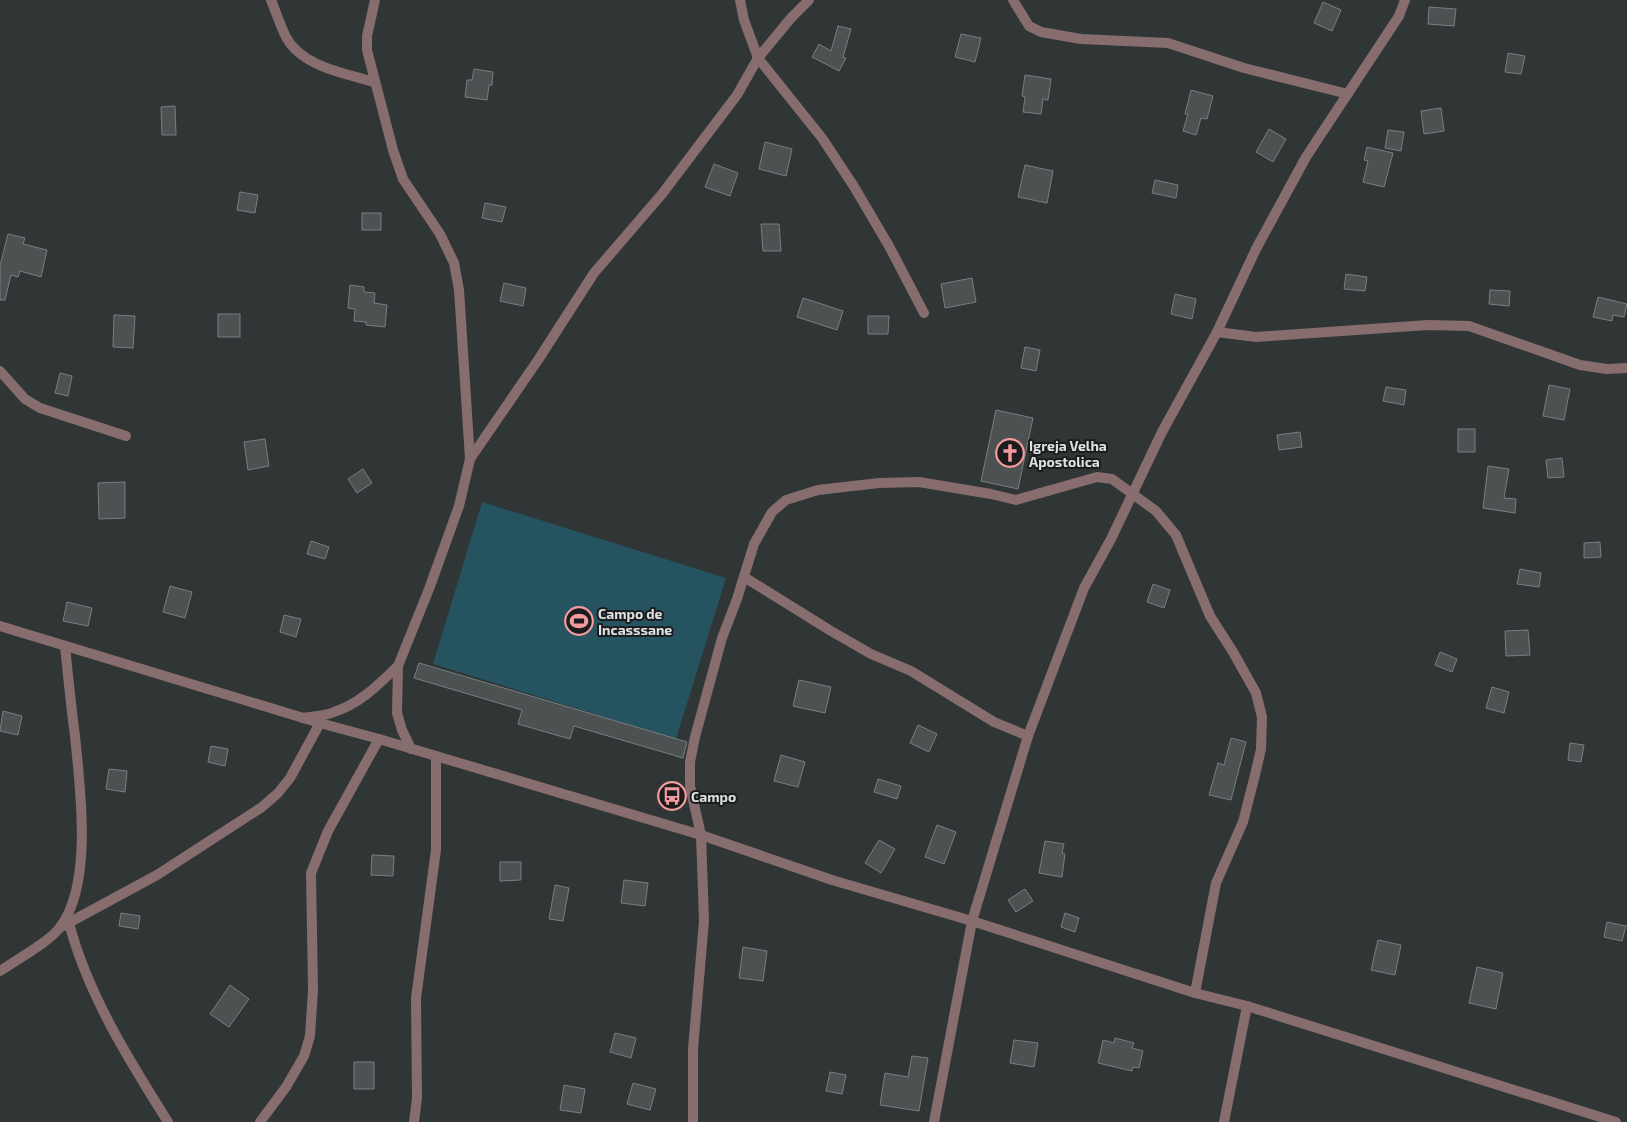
<svg xmlns="http://www.w3.org/2000/svg" width="1627" height="1122" font-family="'Exo 2',sans-serif">
	<style>
		.pitch { fill: #265360 }
		.building { fill: #4c5152; stroke: #797f80 }
		.lines { fill: none; stroke-linecap: round; stroke-linejoin: round }
		.minor { stroke: #876d6d; stroke-width: 10 }
		.tertiary { stroke: #876d6d; stroke-width: 10 }
		.labels { text-anchor: middle; dominant-baseline: central; stroke-width: 4; stroke-linejoin: round; paint-order: stroke }
		.poi-label { font-size: 14px; font-weight: bold; fill: #dee1e2; stroke: #1a1c1d; text-anchor: start }
	</style>
	<rect width="100%" height="100%" fill="#303536"/>
	<!-- pitch -->
	<path class="pitch" d="M482 502 726 578 676 739 433 664Z"/>
	<!-- building -->
	<g class="building">
		<path d="M1323 2 1341 10 1332 31 1314 23Z"/>
		<path d="M1429 7 1456 9 1454 26 1428 24Z"/>
		<path d="M838 26 851 29 843 57 846 58 839 71 812 57 819 44 831 51Z"/>
		<path d="M961 34 981 38 975 62 955 57Z"/>
		<path d="M1508 53 1525 56 1521 74 1505 72Z"/>
		<path d="M474 69 493 72 492 85H489L487 100 465 97 467 80H472Z"/>
		<path d="M1025 75 1051 79 1048 100 1043 99 1041 114 1023 112 1025 97 1022 96Z"/>
		<path d="M1191 90 1213 96 1207 119 1201 118 1196 135 1183 131 1188 114H1185Z"/>
		<path d="M175 106 176 135H162L161 107Z"/>
		<path d="M1441 108 1444 131 1424 134 1421 111Z"/>
		<path d="M1269 129 1286 139 1273 162 1256 152Z"/>
		<path d="M1388 130 1404 132 1401 151 1385 148Z"/>
		<path d="M765 142 792 149 786 176 759 169Z"/>
		<path d="M1367 147 1393 153 1384 187 1363 182 1368 161 1364 160Z"/>
		<path d="M714 164 738 173 730 196 705 187Z"/>
		<path d="M1025 165 1053 171 1047 203 1018 197Z"/>
		<path d="M1155 180 1178 185 1176 198 1152 193Z"/>
		<path d="M240 192 258 195 255 213 237 210Z"/>
		<path d="M485 203 506 207 502 222 482 218Z"/>
		<rect x="362" y="213" width="19" height="17"/>
		<path d="M761 224H779L781 251H763Z"/>
		<path d="M8 234 25 238 23 244 47 250 41 277 20 271 18 277 11 275 5 300H0V266Z"/>
		<path d="M1346 274 1367 277 1365 291 1344 289Z"/>
		<path d="M972 278 976 302 945 308 941 284Z"/>
		<path d="M504 283 526 288 523 306 500 301Z"/>
		<path d="M350 285 364 287V292L375 293 374 303 387 305 385 327 366 325V322L354 321 355 309 348 308Z"/>
		<path d="M1490 290 1510 291 1509 306 1489 304Z"/>
		<path d="M1175 294 1196 299 1192 319 1171 314Z"/>
		<path d="M1598 297 1627 304 1624 317 1613 315 1612 321 1593 317Z"/>
		<path d="M803 298 843 311 837 330 797 317Z"/>
		<rect x="218" y="314" width="22" height="23"/>
		<path d="M114 315 135 316 133 348 113 347Z"/>
		<path d="M868 316H889L888 334H868Z"/>
		<path d="M1025 347 1040 350 1036 371 1021 368Z"/>
		<path d="M60 373 72 376 68 396 55 393Z"/>
		<path d="M1549 385 1570 389 1564 420 1543 416Z"/>
		<path d="M1386 387 1406 390 1404 405 1383 401Z"/>
		<path d="M996 410 1033 418 1018 489 981 481Z"/>
		<rect x="1458" y="429" width="17" height="23"/>
		<path d="M1300 432 1302 447 1279 450 1277 435Z"/>
		<path d="M265 439 269 466 248 470 244 442Z"/>
		<path d="M1562 458 1564 477 1548 478 1546 460Z"/>
		<path d="M1488 466 1509 469 1504 498 1516 499 1515 513 1483 508Z"/>
		<path d="M363 469 372 483 357 493 348 479Z"/>
		<path d="M125 482V518L99 519 98 483Z"/>
		<path d="M311 541 329 547 325 559 307 554Z"/>
		<path d="M1600 542 1601 557 1584 558V543Z"/>
		<path d="M1520 569 1541 573 1539 587 1517 584Z"/>
		<path d="M1153 584 1170 590 1164 608 1147 602Z"/>
		<path d="M170 586 192 592 185 618 163 612Z"/>
		<path d="M67 602 92 608 88 626 63 621Z"/>
		<path d="M284 615 301 619 296 637 280 632Z"/>
		<path d="M1528 630 1530 655 1506 656 1505 631Z"/>
		<path d="M1440 652 1457 659 1452 672 1435 665Z"/>
		<path d="M419 663 687 742 683 758 574 726 570 739 518 724 522 710 414 678Z"/>
		<path d="M799 680 831 687 825 713 793 706Z"/>
		<path d="M1492 687 1509 692 1504 713 1486 708Z"/>
		<path d="M3 711 22 716 18 735 0 731Z"/>
		<path d="M918 725 937 734 929 752 910 743Z"/>
		<path d="M1231 738 1246 742 1231 800 1209 795 1218 763 1224 765Z"/>
		<path d="M1570 743 1584 745 1581 762 1568 760Z"/>
		<path d="M211 746 228 749 225 766 208 762Z"/>
		<path d="M781 755 805 762 798 787 774 781Z"/>
		<path d="M109 769 127 771 125 792 106 789Z"/>
		<path d="M878 779 901 786 897 799 874 792Z"/>
		<path d="M937 825 956 832 944 864 925 857Z"/>
		<path d="M879 840 895 849 881 873 865 863Z"/>
		<path d="M1045 841 1064 844 1062 853 1065 854 1062 877 1039 873Z"/>
		<path d="M372 855 394 856 393 876 371 875Z"/>
		<path d="M500 862H521V880L500 881Z"/>
		<path d="M624 880 648 883 645 906 621 903Z"/>
		<path d="M555 885 569 888 563 921 549 919Z"/>
		<path d="M1025 889 1033 901 1016 912 1008 900Z"/>
		<path d="M121 913 140 916 138 929 119 926Z"/>
		<path d="M1065 913 1079 918 1075 932 1061 927Z"/>
		<path d="M1607 922 1626 926 1622 941 1604 937Z"/>
		<path d="M1378 940 1401 945 1395 975 1371 970Z"/>
		<path d="M743 947 767 951 763 981 739 978Z"/>
		<path d="M1477 967 1503 973 1496 1009 1469 1003Z"/>
		<path d="M230 985 249 999 229 1027 210 1014Z"/>
		<path d="M615 1033 636 1038 631 1058 610 1052Z"/>
		<path d="M1115 1038 1134 1043 1132 1048 1143 1051 1139 1068 1133 1067 1132 1071 1098 1063 1103 1040 1114 1043Z"/>
		<path d="M1014 1040 1038 1043 1034 1067 1010 1063Z"/>
		<path d="M912 1056 928 1058 919 1111 880 1105 885 1073 908 1077Z"/>
		<rect x="354" y="1062" width="20" height="27"/>
		<path d="M830 1072 846 1075 842 1094 826 1091Z"/>
		<path d="M633 1083 656 1089 650 1110 627 1104Z"/>
		<path d="M564 1085 585 1089 581 1113 560 1110Z"/>
	</g>
	<g class="lines">
		<!-- minor -->
		<g class="minor">
			<path d="M271 0C276 12 280 25 286 37 302 67 345 73 374 82"/>
			<path d="M375 0 367 36V50L393 150 403 179 440 234 454 263 459 290 470 459 459 506 429 589 398 666 397 713 402 730 411 749"/>
			<path d="M740 0 744 20 758 58 822 138 853 185 889 246 924 313"/>
			<path d="M1013 0 1029 26 1041 32 1081 39 1168 43 1244 68 1348 94"/>
			<path d="M1217 332 1256 337 1428 325 1469 326 1580 365 1607 369 1627 368"/>
			<path d="M0 371 25 399 40 408 126 436"/>
			<path d="M470 459 538 360 594 273 662 194 737 95 758 58 791 18 809 0"/>
			<path d="M744 577 831 631 871 654 911 671 994 722 1028 736"/>
			<path d="M303 718C313 716 325 716 334 712 360 704 379 684 398 666"/>
			<path d="M69 923C88 995 129 1060 168 1122"/>
			<path d="M61 927 157 875 262 807 278 793 290 778 320 723"/>
			<path d="M0 971C16 960 51 941 61 926 93 881 80 788 75 736 71 706 68 676 65 646"/>
			<path d="M260 1122 286 1087 304 1056 310 1036 313 990 311 873 328 831 379 739"/>
			<path d="M414 1122 417 1098 416 998 436 850V756"/>
			<path d="M693 1122V1049L704 921 701 835 690 786V762L695 737 722 638 737 599 754 544 772 512 786 500 818 490 879 483 919 482 991 494 1016 500 1097 477 1112 479 1156 511 1176 535 1210 616 1233 652 1256 693 1262 717 1261 749 1255 775 1243 822 1216 883 1195 993"/>
			<path d="M934 1122 972 921 1028 736 1084 588 1111 539 1162 432 1217 332 1256 249 1306 157 1399 16 1405 0"/>
			<path d="M1224 1122 1247 1006"/>
		</g>
		<!-- tertiary -->
		<path class="tertiary" d="M0 626 320 723 379 739 701 835 832 880 972 921 1195 993 1247 1006 1616 1122"/>
	</g>
	<!-- icons -->
	<defs>
		<symbol id="church-ring" viewBox="-11 -11 22 22"><circle r="9.5" fill="#1a1c1d" stroke="#f59b9e" stroke-width="1.5"/><path d="M-1.2-6h2.4v3.5h3.3v2.4h-3.3V6h-2.4V-.1h-3.3v-2.4h3.3Z" fill="#f59b9e"/></symbol>
		<symbol id="stadium-ring" viewBox="-11 -11 22 22"><circle r="9.5" fill="#1a1c1d" stroke="#f59b9e" stroke-width="1.5"/><path d="M0-5a6.5 5 0 1 0 0 10a6.5 5 0 1 0 0-10ZM-3.5-1.8h7v3.6h-7Z" fill="#f59b9e"/></symbol>
		<symbol id="bus-ring" viewBox="-11 -11 22 22"><circle r="9.5" fill="#1a1c1d" stroke="#f59b9e" stroke-width="1.5"/><path d="M-5-6H5V4H4V6H2V4H-2V6H-4V4H-5ZM-3.5-4V0h7V-4ZM-3.5 1.2v1.5H-2V1.2ZM2 1.2v1.5H3.5V1.2Z" fill="#f59b9e"/></symbol>
	</defs>
	<g fill-rule="evenodd">
		<use href="#church-ring" x="994" y="437" width="32" height="32"/>
		<use href="#stadium-ring" x="563" y="605" width="32" height="32"/>
		<use href="#bus-ring" x="656" y="780" width="32" height="32"/>
	</g>
	<g class="labels">
		<!-- poi labels -->
		<g class="poi-label">
			<text x="1029" y="445">Igreja Velha<tspan x="1029" dy="16">Apostolica</tspan></text>
			<text x="598" y="613">Campo de<tspan x="598" dy="16">Incasssane</tspan></text>
			<text x="691" y="796">Campo</text>
		</g>
	</g>
</svg>
